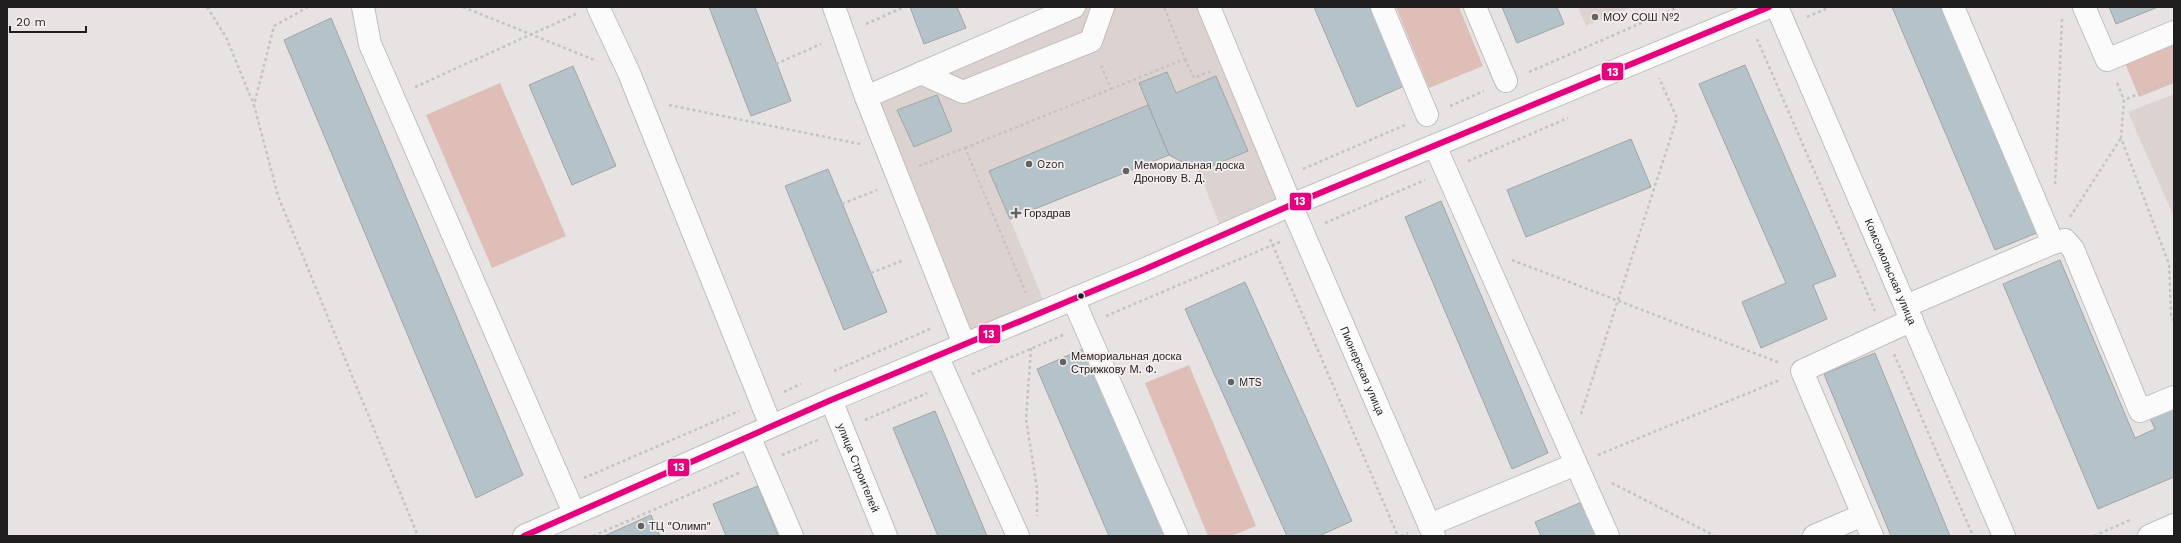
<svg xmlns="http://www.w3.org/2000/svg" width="2181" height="543" font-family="'Work Sans',sans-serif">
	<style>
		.built { fill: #dcd3d1 }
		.green { fill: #e0beb8 }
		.building { fill: #b4c3ca; stroke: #a3a3a3 }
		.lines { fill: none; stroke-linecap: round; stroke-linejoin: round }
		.minor-casing { stroke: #c0bebd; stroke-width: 24 }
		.path { stroke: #c4c3c2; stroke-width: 2.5; stroke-dasharray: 3 3; stroke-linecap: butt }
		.minor { stroke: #fbfbfb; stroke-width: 22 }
		.bus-1-casing { stroke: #f5efee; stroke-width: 9 }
		.bus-1 { stroke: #e5007d; stroke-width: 6 }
		.poi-dot { fill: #656262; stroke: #f5efee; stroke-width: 1.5 }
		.bus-dot { fill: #1f1d1d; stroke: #f5efee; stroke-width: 1.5 }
		.labels { text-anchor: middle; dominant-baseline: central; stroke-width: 3.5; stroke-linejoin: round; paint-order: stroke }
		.poi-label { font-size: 11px; fill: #1f1d1d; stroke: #f5efee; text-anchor: start }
		.street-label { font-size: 11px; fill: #1f1d1d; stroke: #f5efee }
		.line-badge { stroke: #f5efee; stroke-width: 1.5 }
		.badge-label { font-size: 11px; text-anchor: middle; font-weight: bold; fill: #fff }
	</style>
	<rect width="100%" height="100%" fill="#e6e3e2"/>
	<!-- built -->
	<g class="built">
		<path d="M1047 7H1200L1279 201 1220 226 1199 171 1169 155 1010 219 1043 299 967 331 869 84Z"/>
		<path d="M1578 7H1631L1586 26Z"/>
		<path d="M2174 94V217L2128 112Z"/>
	</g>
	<!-- green -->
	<g class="green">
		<path d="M1396 7H1459L1483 66 1429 88Z"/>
		<path d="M2174 42V83L2139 97 2125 63Z"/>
		<path d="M500 83 566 236 492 268 426 115Z"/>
		<path d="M1189 365 1256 526 1231 536H1208L1145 383Z"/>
	</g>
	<!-- building -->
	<g class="building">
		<path d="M709 7H755L791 101 751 116Z"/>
		<path d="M910 7H957L966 28 924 44Z"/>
		<path d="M1314 7H1371L1404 86 1357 107Z"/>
		<path d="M1502 7H1557L1564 24 1517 43Z"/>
		<path d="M1892 7H1944L2039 232 1995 250Z"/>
		<path d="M2109 7H2158L2116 24Z"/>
		<path d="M331 18 523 475 476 498 284 40Z"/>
		<path d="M1745 65 1836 276 1813 285 1827 319 1761 348 1742 302 1786 283 1699 84Z"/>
		<path d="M573 66 616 166 572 185 529 85Z"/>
		<path d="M1167 72 1176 93 1216 76 1248 151 1199 171 1169 155 1139 83Z"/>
		<path d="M937 95 952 131 914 147 897 110Z"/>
		<path d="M1148 105 1169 155 1010 219 989 171Z"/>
		<path d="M1631 139 1651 187 1526 237 1507 190Z"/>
		<path d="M828 169 887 312 844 330 785 186Z"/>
		<path d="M1441 201 1548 453 1512 469 1405 217Z"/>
		<path d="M2060 260 2135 438 2155 429 2150 418 2174 408V477L2098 509 2003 284Z"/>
		<path d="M1245 282 1352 521 1319 536H1287L1185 309Z"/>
		<path d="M1092 345 1175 536H1109L1037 369Z"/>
		<path d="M1875 353 1950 536H1891L1824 374Z"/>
		<path d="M935 411 987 536H938L893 428Z"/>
		<path d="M758 486 778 536H726L713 504Z"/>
		<path d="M1582 502 1596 536H1541L1535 522Z"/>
		<path d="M651 515 660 536H604Z"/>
	</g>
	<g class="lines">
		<defs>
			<g id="minor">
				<path d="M363 7 370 44 574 513"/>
				<path d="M598 7 629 73 771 426"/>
				<path d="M834 7 866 97 964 344"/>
				<path id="s1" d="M1209 7 1291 205 1434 536"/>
				<path d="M1382 7 1427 115"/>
				<path d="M1475 7 1506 81"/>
				<path id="s2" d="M1777 7 2004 536"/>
				<path d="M2084 7 2107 60 2174 32"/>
				<path d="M921 73 963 92 1091 41 1103 7"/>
				<path d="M866 97 1074 7"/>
				<path d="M1435 146 1608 536"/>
				<path d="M2053 243 2065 240 2073 249 2140 411 2174 397"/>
				<path d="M1073 299 1177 536"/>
				<path d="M1906 306 2053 243 1953 7"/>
				<path d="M937 356 1018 536"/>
				<path id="s3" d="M831 400 886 536"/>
				<path d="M749 436 792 536"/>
				<path d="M1429 525 1576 464"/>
				<path d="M524 536 831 400 1143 270 1291 205 1769 7"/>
				<path d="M1814 536 1863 515"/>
				<path d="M1872 536 1802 371 1912 320"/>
				<path d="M2149 536 2174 525"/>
			</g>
		</defs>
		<!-- minor casing -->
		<use href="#minor" class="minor-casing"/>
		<!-- path -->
		<g class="path">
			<path d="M207 7 226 37 254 105"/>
			<path d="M308 7 274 26 254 105 278 196 418 536"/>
			<path d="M463 7 597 61"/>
			<path d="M1807 17 1830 7"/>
			<path d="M866 24 904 7"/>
			<path d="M1757 39 1875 311"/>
			<path d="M1185 59 1194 78 1211 71"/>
			<path d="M776 64 821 44"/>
			<path d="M1529 72 1678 7"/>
			<path d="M2174 79 2124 100 2121 138 2169 264 2171 315 2174 321"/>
			<path d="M2117 83 2124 100"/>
			<path d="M415 87 576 14"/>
			<path d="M1111 89 1185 59 1164 7"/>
			<path d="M669 105 860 144"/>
			<path d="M1450 106 1484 91"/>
			<path d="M965 148 1111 89 1100 63"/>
			<path d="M1468 161 1568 118"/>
			<path d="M919 166 965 148 1026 293"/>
			<path d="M1303 169 1405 125"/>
			<path d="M2055 184 2062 19"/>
			<path d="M842 204 877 190"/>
			<path d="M2070 217 2121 138"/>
			<path d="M1325 223 1425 180"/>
			<path d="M1270 239 1398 536"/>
			<path d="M1512 260 1780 363"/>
			<path d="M871 273 904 260"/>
			<path d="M1106 316 1282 241"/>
			<path d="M1031 348 1026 419 1037 488V516"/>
			<path d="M1894 354 1973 536"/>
			<path d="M834 371 932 328"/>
			<path d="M972 374 1063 335"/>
			<path d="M784 392 801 384"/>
			<path d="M1581 414 1677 118 1659 78"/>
			<path d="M865 420 927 393"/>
			<path d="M782 455 820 439"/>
			<path d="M1598 455 1780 380"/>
			<path d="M584 478 739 411"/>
			<path d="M1612 483 1715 536"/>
			<path d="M593 536 739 473"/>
			<path d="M1401 536 1408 533"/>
			<path d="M2094 536 2130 520"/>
		</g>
		<!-- minor -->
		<use href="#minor" class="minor"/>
		<defs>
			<path id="bus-1" d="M524 536 831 400 1143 270 1291 205 1769 7"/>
		</defs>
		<!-- bus-1 casing -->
		<use href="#bus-1" class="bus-1-casing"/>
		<!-- bus-1 -->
		<use href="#bus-1" class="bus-1"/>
	</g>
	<!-- markers -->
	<g class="poi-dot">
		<circle cx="1595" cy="17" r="4"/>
		<circle cx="1029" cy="164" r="4"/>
		<circle cx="1126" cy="171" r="4"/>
		<path d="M1014 207h4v4h4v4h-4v4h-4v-4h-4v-4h4z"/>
		<circle cx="1063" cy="362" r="4"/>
		<circle cx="1231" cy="382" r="4"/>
		<circle cx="641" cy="526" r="4"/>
	</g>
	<circle class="bus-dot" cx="1081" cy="296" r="3.5"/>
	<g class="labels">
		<!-- poi labels -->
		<g class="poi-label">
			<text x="1603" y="17">МОУ СОШ №2</text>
			<text x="1037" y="164">Ozon</text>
			<text x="1134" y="165">Мемориальная доска<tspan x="1134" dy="13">Дронову В. Д.</tspan></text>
			<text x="1024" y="213">Горздрав</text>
			<text x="1071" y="356">Мемориальная доска<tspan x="1071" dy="13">Стрижкову М. Ф.</tspan></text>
			<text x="1239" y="382">MTS</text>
			<text x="649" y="526">ТЦ "Олимп"</text>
		</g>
		<!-- street labels -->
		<g class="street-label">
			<text stroke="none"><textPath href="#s2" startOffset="288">Комсомольская улица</textPath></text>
			<text stroke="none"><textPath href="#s1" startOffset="395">Пионерская улица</textPath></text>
			<text stroke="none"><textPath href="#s3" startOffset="73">улица Строителей</textPath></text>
		</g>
	</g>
	<g class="line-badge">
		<rect x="1601" y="62" width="23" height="19" rx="4" fill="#e5007d"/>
		<rect x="1289" y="192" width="23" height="19" rx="4" fill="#e5007d"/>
		<rect x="978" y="324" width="23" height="20" rx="4" fill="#e5007d"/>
		<rect x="667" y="458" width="23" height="19" rx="4" fill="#e5007d"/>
	</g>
	<g class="badge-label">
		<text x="1613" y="76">13</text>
		<text x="1300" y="205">13</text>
		<text x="989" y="338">13</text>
		<text x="679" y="471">13</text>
	</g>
	<!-- border -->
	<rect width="2181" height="543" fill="none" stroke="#1f1d1d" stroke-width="16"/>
	<!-- scale -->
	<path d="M10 26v6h76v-6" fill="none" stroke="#1f1d1d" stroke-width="2"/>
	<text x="16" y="26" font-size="12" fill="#1f1d1d" stroke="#f5efee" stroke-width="3" paint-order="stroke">20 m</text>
</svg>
